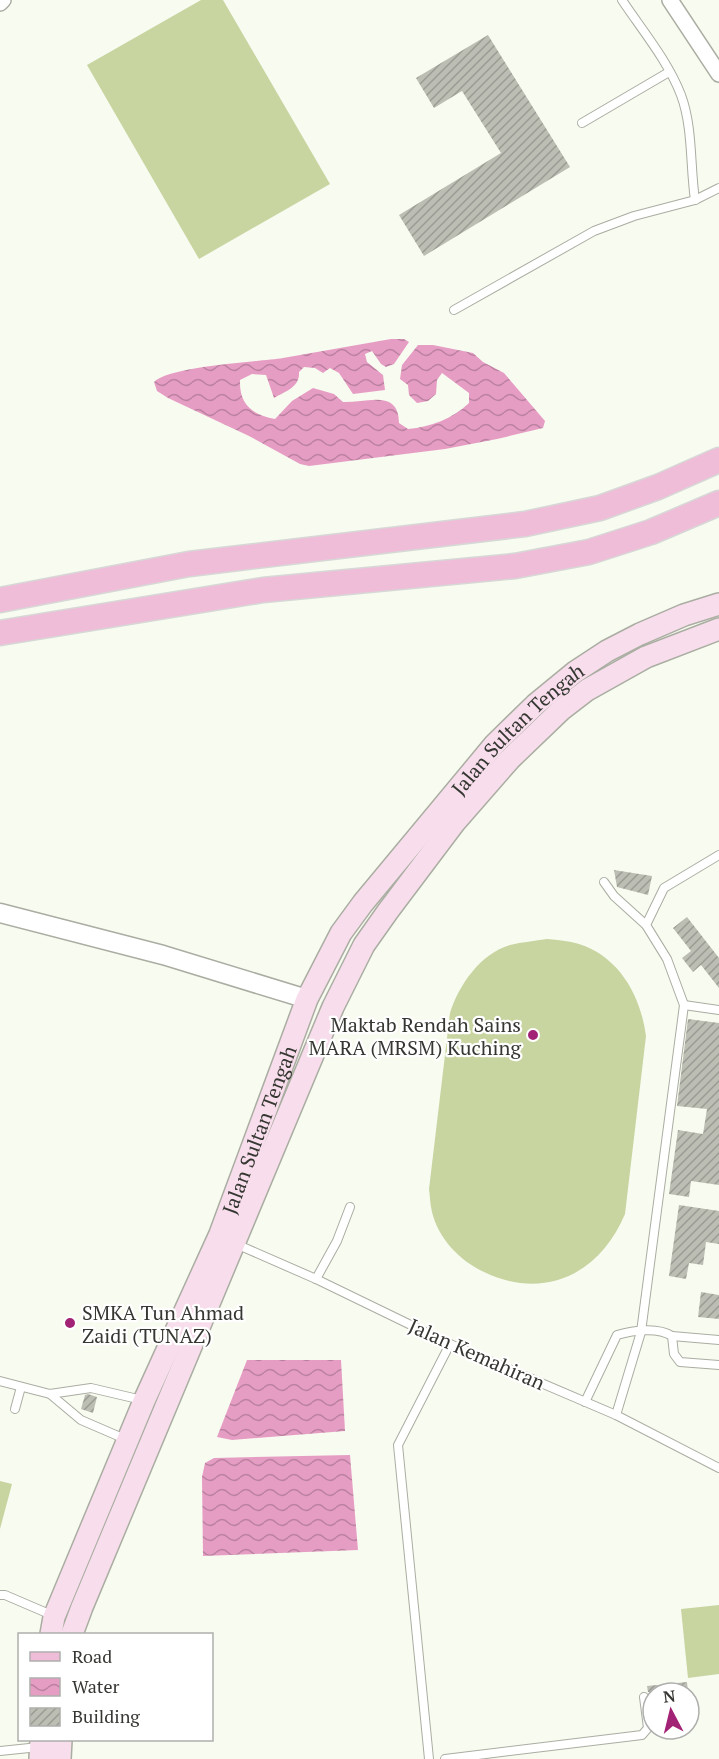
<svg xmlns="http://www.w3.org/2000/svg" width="719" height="1759" font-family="'PT Serif',serif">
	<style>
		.pitch { fill: #c8d5a1 }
		.water { fill: url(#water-waves) }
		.building { fill: url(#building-hatch) }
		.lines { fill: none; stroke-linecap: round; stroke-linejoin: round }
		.service-casing { stroke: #aaada2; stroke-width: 10 }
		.minor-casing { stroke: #aaada2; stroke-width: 18 }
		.tertiary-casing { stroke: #aaada2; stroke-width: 21 }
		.secondary-casing { stroke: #aaada2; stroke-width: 24 }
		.primary-casing { stroke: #d7d7d6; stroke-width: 27 }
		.service { stroke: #fff; stroke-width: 8 }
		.minor { stroke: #fff; stroke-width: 15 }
		.tertiary { stroke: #fff; stroke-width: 18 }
		.secondary { stroke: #f8deec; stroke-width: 21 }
		.primary { stroke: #f0bdd9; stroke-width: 24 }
		.poi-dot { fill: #a22375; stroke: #fff; stroke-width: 2 }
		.labels { text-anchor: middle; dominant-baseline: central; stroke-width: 4.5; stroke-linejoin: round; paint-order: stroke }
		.street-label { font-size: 20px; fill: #353732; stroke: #fff }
		.poi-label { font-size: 20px; fill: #353732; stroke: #fff; text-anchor: end }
	</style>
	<defs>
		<pattern id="water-waves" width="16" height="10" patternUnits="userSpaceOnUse" patternTransform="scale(1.5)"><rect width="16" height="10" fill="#e69dc4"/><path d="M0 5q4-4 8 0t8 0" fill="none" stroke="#bb81a0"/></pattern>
		<pattern id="building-hatch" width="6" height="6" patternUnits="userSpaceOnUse" patternTransform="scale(1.5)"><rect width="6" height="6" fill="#bcbeb4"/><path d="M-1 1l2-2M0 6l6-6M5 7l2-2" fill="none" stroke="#9a9b93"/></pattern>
	</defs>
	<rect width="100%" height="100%" fill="#f8fbf0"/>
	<!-- pitch -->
	<g class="pitch">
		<path d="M201 0H223L330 184 199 259 87 65Z"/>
		<path d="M547 939C558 940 569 941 579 944 620 957 641 997 646 1036L625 1214C600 1274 544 1301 484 1272 460 1261 438 1238 432 1212 430 1204 430 1196 429 1189L450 1013C459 985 480 954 510 945 522 942 535 941 547 939Z"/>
		<path d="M0 1481 12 1484 0 1529Z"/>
		<path d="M719 1605V1674L688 1678 681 1609Z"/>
	</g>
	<!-- water -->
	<g class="water">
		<path d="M391 339H404L409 342 394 364 386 367 381 364 372 351 365 354 367 362 383 375 385 390 353 394 339 373 330 368 323 373 315 368 304 367 299 372C300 387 286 391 274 398L266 375 252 374 240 380C239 404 252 415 275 419L292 401 313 388 334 394 343 402C365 403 399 388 399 423L408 429C431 427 452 419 469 403V393L442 373 437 380 436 394 428 401 417 403 409 395 408 385 400 379 402 365 418 345H433L473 353 483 362 504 373 545 421 543 428 497 439 445 449 309 466 300 464 249 436 168 398 157 391 154 382C170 366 257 362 283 358 319 352 355 345 391 339Z"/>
		<path d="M247 1360H341L345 1431 232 1440 217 1437Z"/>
		<path d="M350 1455 358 1550 203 1556 202 1477 205 1463 214 1458Z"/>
	</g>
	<!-- building -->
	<g class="building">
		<path d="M488 35 570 167 424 256 399 215 501 153 462 91 434 108 416 78Z"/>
		<path d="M614 870 652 876 648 895 617 887Z"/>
		<path d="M687 917 719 958V988L701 965 693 972 682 958 691 951 673 928Z"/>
		<path d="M688 1019 719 1023V1185L691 1181 689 1197 669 1194 678 1130 703 1134 707 1109 677 1106Z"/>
		<path d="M679 1205 719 1211V1244L706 1242 703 1265 689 1263 686 1279 669 1276Z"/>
		<path d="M701 1292 719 1295V1319L698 1317Z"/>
		<path d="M88 1394 97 1397 93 1413 81 1409 85 1395Z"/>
		<path d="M687 1682 688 1693 648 1692 647 1686Z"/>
	</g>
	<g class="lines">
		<defs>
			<g id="service">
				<path d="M622 0C642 30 668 61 681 95 693 127 690 166 695 200"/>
				<path d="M582 123 669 72"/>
				<path d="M454 310 594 231 634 216 695 200 719 188"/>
				<path d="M604 882 614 896 646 925"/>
				<path d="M684 1005 719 1010"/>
				<path d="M236 1244 316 1279 450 1344 616 1415 719 1468"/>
				<path d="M316 1279 337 1241 350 1207"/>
				<path d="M672 1336 674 1354 680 1362 719 1365"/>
				<path d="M0 1381 50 1394 91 1388 142 1400"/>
				<path d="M50 1394 81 1420 125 1439"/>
				<path d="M585 1402 617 1335C634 1330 658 1327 672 1336L719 1340"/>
				<path d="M15 1409 21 1387"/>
				<path d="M616 1415 641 1332 684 1005 667 959 646 925 664 888 719 855"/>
				<path d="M0 1595H5L54 1616"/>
				<path d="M0 1751 39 1747"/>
				<path d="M429 1759 398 1445 450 1344"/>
				<path d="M445 1759 642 1735 648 1728 644 1697"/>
			</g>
			<g id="minor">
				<path d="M670 0 719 74"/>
				<path d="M0 3 3 0"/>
			</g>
			<path id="tertiary" d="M0 913 163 955 307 999"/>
			<g id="secondary">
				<path id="s1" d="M51 1634 54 1617 144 1401 220 1234 307 999 341 933 363 903 495 744 536 704 575 672 607 651 640 634 684 615 719 604"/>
				<path d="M72 1634 82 1607 333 1007 364 945 388 911 455 822 510 759 561 710 587 690 646 657 719 629"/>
				<path d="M40 1759 41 1740"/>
				<path d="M60 1759 61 1740"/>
			</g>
			<g id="primary">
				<path d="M0 600 189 564 525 524 600 508 658 487 719 460"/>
				<path d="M0 633 263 590 515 566 589 552 651 532 719 503"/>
			</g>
		</defs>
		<!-- service casing -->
		<use href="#service" class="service-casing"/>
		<!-- minor casing -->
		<use href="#minor" class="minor-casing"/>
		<!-- tertiary casing -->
		<use href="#tertiary" class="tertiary-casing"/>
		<!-- secondary casing -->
		<use href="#secondary" class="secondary-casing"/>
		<!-- primary casing -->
		<use href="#primary" class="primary-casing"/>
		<!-- service -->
		<use href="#service" class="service"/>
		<!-- minor -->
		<use href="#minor" class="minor"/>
		<!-- tertiary -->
		<use href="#tertiary" class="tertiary"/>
		<!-- secondary -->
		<use href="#secondary" class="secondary"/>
		<!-- primary -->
		<use href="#primary" class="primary"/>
	</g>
	<!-- markers -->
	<g class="poi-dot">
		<circle cx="533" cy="1035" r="6"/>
		<circle cx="70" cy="1323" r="6"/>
	</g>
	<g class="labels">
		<!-- street labels -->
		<g class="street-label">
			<text stroke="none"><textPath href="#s1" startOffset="1030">Jalan Sultan Tengah</textPath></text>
			<text stroke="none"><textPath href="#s1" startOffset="546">Jalan Sultan Tengah</textPath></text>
			<text transform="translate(477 1354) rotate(24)">Jalan Kemahiran</text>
		</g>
		<!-- poi labels -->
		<g class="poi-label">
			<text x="521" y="1024">Maktab Rendah Sains<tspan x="521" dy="23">MARA (MRSM) Kuching</tspan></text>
			<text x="82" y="1312" text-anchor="start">SMKA Tun Ahmad<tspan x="82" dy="23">Zaidi (TUNAZ)</tspan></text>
		</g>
	</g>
	<!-- legend -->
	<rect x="18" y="1633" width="195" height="108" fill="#ffffff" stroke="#aeafad" stroke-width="1.5"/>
	<rect x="30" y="1652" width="30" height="9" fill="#f0bdd9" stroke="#aeafad" stroke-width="1.5"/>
	<text x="72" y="1663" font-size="18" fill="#353732">Road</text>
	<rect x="30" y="1678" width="30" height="18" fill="url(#water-waves)" stroke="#aeafad" stroke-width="1.5"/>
	<text x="72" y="1693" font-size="18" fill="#353732">Water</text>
	<rect x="30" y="1708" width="30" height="18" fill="url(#building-hatch)" stroke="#aeafad" stroke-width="1.5"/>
	<text x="72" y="1723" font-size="18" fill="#353732">Building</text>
	<!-- north arrow -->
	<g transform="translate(671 1711) rotate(353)"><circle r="28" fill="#ffffff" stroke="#aeafad" stroke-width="1.5"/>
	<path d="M0-4.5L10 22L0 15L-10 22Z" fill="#a22375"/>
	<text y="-9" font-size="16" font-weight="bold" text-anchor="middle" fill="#353732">N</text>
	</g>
</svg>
